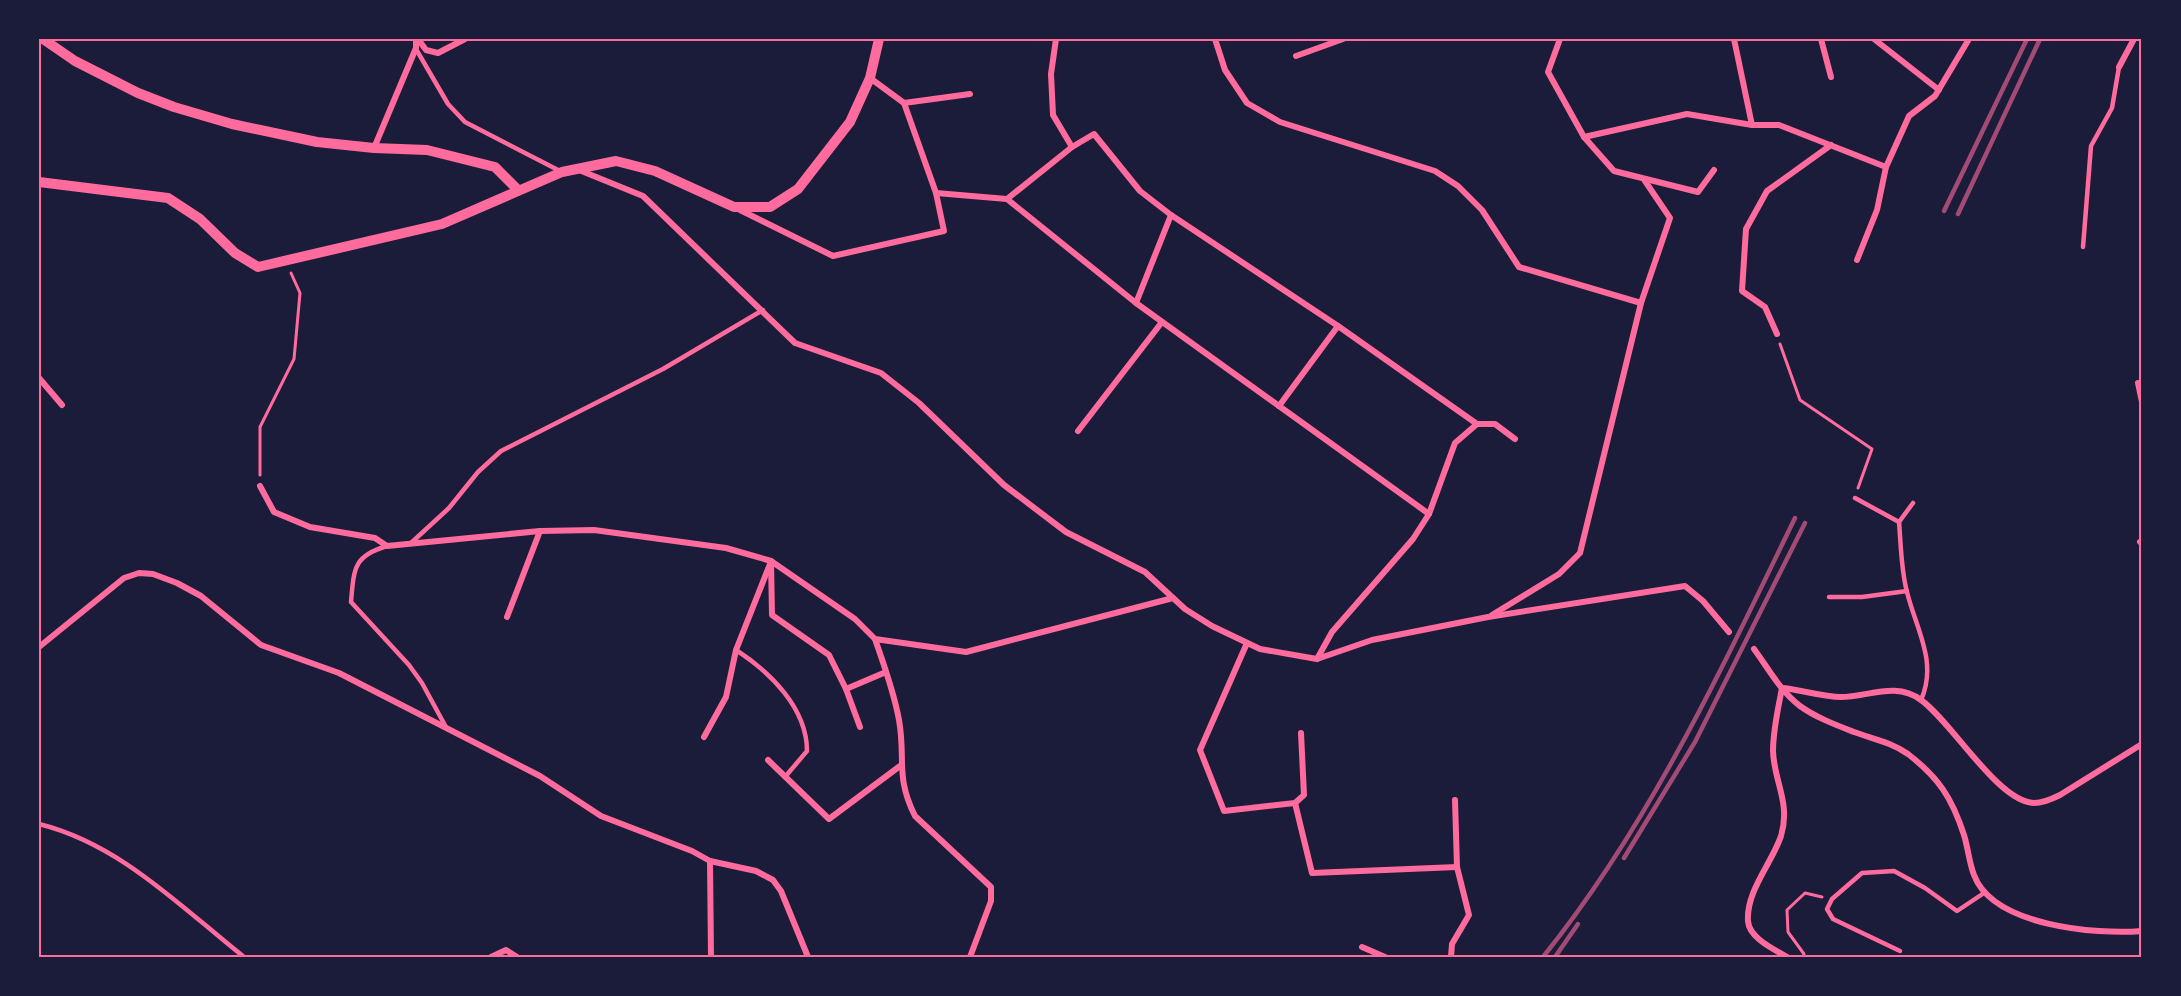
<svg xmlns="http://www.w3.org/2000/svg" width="2181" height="996" font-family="'Public Sans',sans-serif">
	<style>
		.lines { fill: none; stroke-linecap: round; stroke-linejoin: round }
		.path { stroke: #ff6b9d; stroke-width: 3 }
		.service { stroke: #ff6b9d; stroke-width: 4.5 }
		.minor { stroke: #ff6b9d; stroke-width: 6 }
		.tertiary { stroke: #ff6b9d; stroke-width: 10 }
		.rail { stroke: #a44b75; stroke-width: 4.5 }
		.neatline { fill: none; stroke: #ff6b9d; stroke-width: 2 }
	</style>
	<rect width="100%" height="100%" fill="#1b1b3a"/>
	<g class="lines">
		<!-- path -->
		<g class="path">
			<path d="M1780 344 1800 400 1872 449 1858 488"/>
			<path d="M260 475V427L294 359 300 293 291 273"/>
			<path d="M1803 957 1804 954 1788 932 1787 910 1805 893 1822 897"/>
		</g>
		<!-- service -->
		<g class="service">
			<path d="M416 49 448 104 465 122 560 171"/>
			<path d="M2083 247 2091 146 2112 108 2119 67"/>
			<path d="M1855 498 1899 522C1901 545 1901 570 1907 592 1916 629 1938 662 1921 700"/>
			<path d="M1899 522 1913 503"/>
			<path d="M411 543 449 508 478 472 501 451 663 369 763 310"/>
			<path d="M387 546C353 556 354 569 351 602L409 665 422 683 447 729"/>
			<path d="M1829 597H1862L1907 591"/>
			<path d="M736 650C770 672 807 708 807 751L785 777"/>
			<path d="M39 824C120 844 181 907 244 957"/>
			<path d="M1900 951 1833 919 1827 909 1832 899 1862 873 1894 871 1925 888 1957 911 1984 893"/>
		</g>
		<!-- minor -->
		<g class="minor">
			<path d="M418 39 426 50 438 53 465 39"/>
			<path d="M1056 39 1051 74 1053 115 1072 147"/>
			<path d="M1215 39 1225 70 1247 103 1280 122 1435 171 1458 186 1482 210 1519 267 1641 303"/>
			<path d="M1560 39 1548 72 1584 137 1614 171 1698 192 1714 170"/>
			<path d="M1734 39 1752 125"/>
			<path d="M1821 39 1831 77"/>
			<path d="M1874 39 1939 90"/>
			<path d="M1296 56 1343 39"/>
			<path d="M2119 67 2134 39"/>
			<path d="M870 78 904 103 970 94"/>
			<path d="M904 103 936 193 1007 199 1136 303 1429 514"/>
			<path d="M1584 137 1687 114 1752 125H1779L1886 167"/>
			<path d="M374 148 416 48V39"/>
			<path d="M579 170 643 196 795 343 881 373 919 403 1004 485 1066 532 1145 572 1185 609 1212 626 1260 649 1317 659 1372 640 1488 617 1685 586 1703 601 1729 632"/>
			<path d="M1007 199 1072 147 1094 134 1140 191 1171 215 1338 326 1477 424"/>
			<path d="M740 210 833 256 944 231 936 193"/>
			<path d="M1857 260 1877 210 1886 167 1909 116 1935 96 1969 39"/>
			<path d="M1136 303 1171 215"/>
			<path d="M1777 334 1765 307 1742 291 1746 229 1767 191 1831 145"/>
			<path d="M39 378 62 405"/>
			<path d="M2138 383 2142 402"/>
			<path d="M1279 406 1338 326"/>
			<path d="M1078 431 1162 322"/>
			<path d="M260 486 274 512 310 527 375 538 387 546 540 531 594 530 726 548 771 561 855 619 875 639 966 652 1173 598"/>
			<path d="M2140 542 2142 541"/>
			<path d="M771 561 772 615 829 655 846 689 860 727"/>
			<path d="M1492 615 1559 574 1580 553 1641 303 1670 218 1645 181"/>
			<path d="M507 617 540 531"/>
			<path d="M875 639C884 665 894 692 899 720 906 759 895 776 915 816L991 887V901L970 957"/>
			<path d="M1247 643 1200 750 1224 811 1295 803 1304 795 1301 733"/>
			<path d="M39 647 124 578 139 573 153 574 177 583 201 596 261 645 339 673 540 776 601 816 692 851 710 861 756 871 773 880 781 891 808 957"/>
			<path d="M1754 649C1768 668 1781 692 1800 706 1815 717 1836 725 1854 732 1873 739 1891 742 1908 754 1939 778 1952 798 1964 835 1968 848 1969 862 1974 875 1993 926 2096 935 2142 931"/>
			<path d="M1317 659 1332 632 1413 539 1429 514 1455 443 1477 424H1495L1515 439"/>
			<path d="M1782 688C1778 709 1773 730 1773 751 1774 782 1791 803 1781 836 1772 863 1746 891 1748 921 1749 938 1774 949 1787 957"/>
			<path d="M1783 688C1802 690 1823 697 1841 697 1868 697 1896 681 1921 700 1952 722 1998 802 2034 803 2043 803 2052 799 2060 795L2142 744"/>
			<path d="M846 689 886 672"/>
			<path d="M704 737 726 697 736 650 770 564"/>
			<path d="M768 760 829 819 900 766"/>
			<path d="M1295 803 1312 873 1457 867"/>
			<path d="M710 861 711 957"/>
			<path d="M1362 947 1385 957"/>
			<path d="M491 957 506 950 517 957"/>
			<path d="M1451 957 1452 944 1469 915 1457 867 1455 800"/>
		</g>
		<!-- tertiary -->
		<g class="tertiary">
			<path d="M43 39 75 61 138 93 174 107 232 124 317 142 374 148 427 150 495 167 518 190"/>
			<path d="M39 182 168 198 200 219 235 253 258 267 442 224 562 172 616 161 655 171 734 207H770L798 189 850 122 870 78 879 39"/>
		</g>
		<!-- rail -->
		<g class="rail">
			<path d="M1944 211 2027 39"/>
			<path d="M1958 214 2040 39"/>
			<path d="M1624 858 1695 742 1805 523"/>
			<path d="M1543 957C1650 824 1721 670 1795 518"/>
			<path d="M1555 957 1578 924"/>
		</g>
	</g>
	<!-- border -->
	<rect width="2181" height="996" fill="none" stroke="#1b1b3a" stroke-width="81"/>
	<rect x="40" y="40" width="2100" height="916" class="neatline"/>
</svg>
